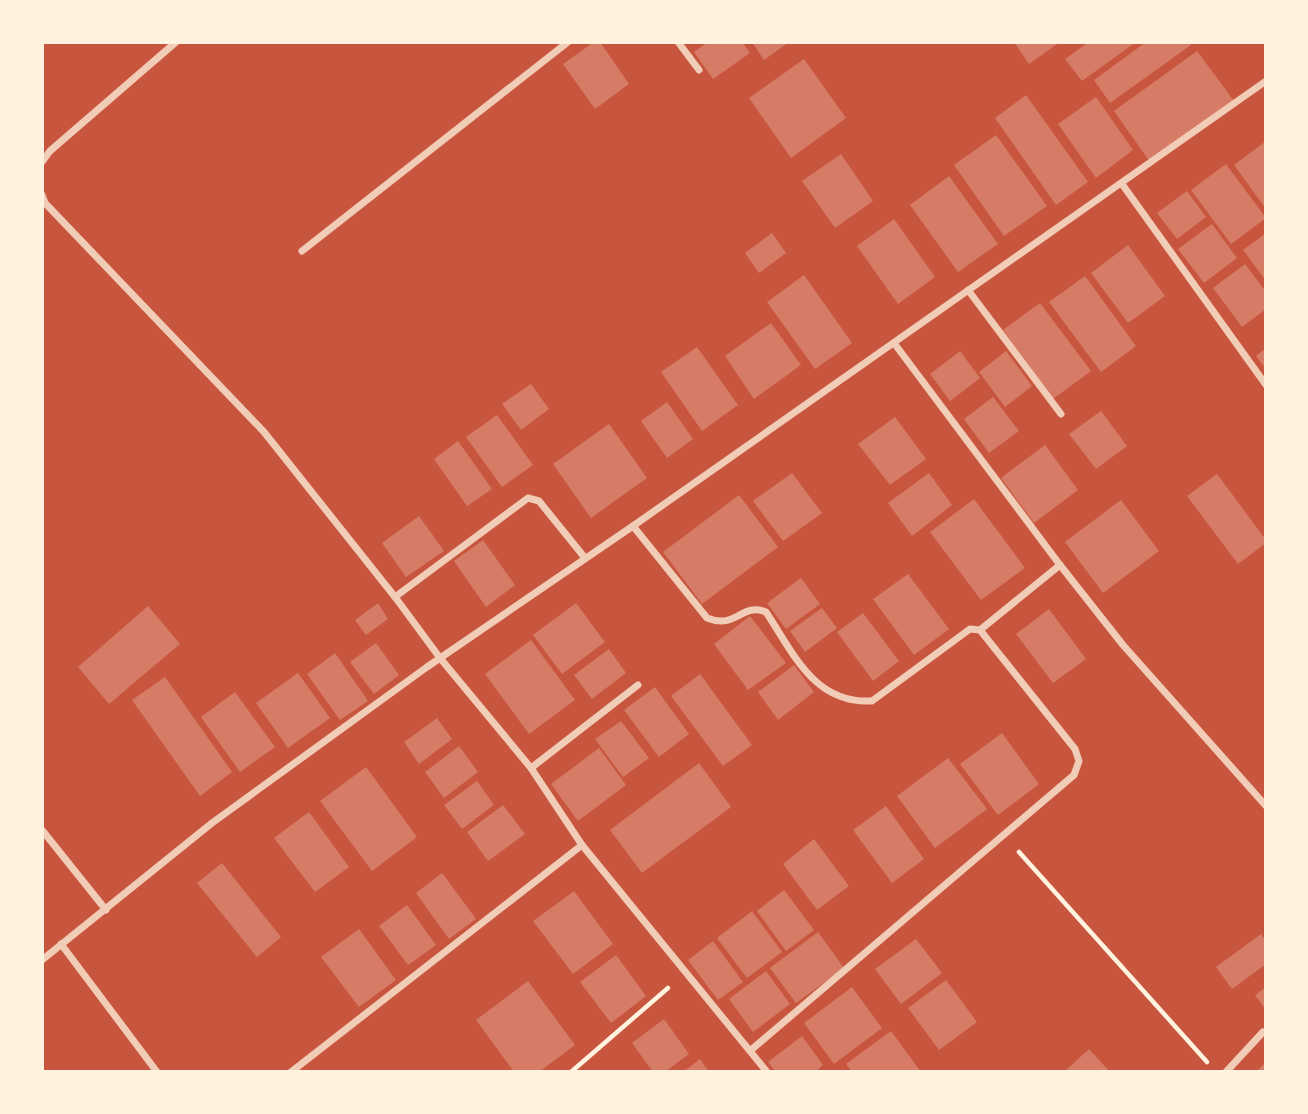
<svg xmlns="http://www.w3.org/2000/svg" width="1308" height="1114" font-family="'IBM Plex Sans',sans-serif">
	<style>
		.building { fill: #d67c66 }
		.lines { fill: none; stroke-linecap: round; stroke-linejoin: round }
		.path { stroke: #fff3e0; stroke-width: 4.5 }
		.minor { stroke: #f1ccb7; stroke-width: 7 }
	</style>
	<rect width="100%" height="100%" fill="#c8553d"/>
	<!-- building -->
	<g class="building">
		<path d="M594 42H600L629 84 595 109 563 64Z"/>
		<path d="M708 42H742L750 53 713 79 694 52Z"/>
		<path d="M752 42H789L764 60Z"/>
		<path d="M1014 42H1060L1029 64Z"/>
		<path d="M1089 42H1136L1082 81 1065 59Z"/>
		<path d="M1146 42H1189L1191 45 1110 103 1094 80Z"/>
		<path d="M1197 51 1234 101 1150 162 1114 111Z"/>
		<path d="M804 59 846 118 791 158 749 98Z"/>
		<path d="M1026 95 1088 182 1056 205 995 118Z"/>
		<path d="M1096 97 1133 150 1096 178 1058 124Z"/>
		<path d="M996 135 1047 206 1004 236 954 165Z"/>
		<path d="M1266 141V209L1234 165Z"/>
		<path d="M841 154 873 201 835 228 802 181Z"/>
		<path d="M1226 164 1266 218 1231 244 1191 190Z"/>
		<path d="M949 176 998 244 958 272 910 205Z"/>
		<path d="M1187 191 1206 217 1177 239 1157 213Z"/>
		<path d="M894 219 935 277 898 304 857 246Z"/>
		<path d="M1212 224 1237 258 1204 283 1178 249Z"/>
		<path d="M772 233 786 253 759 273 745 253Z"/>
		<path d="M1266 233V281L1243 250Z"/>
		<path d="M1128 245 1165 296 1128 323 1091 273Z"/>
		<path d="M1245 264 1266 292V309L1242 327 1213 288Z"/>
		<path d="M804 275 852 343 815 369 767 302Z"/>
		<path d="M1085 276 1136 346 1101 372 1049 302Z"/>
		<path d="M1040 303 1091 371 1053 399 1003 330Z"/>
		<path d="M771 323 801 365 754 399 725 356Z"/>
		<path d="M697 347 738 405 702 431 661 372Z"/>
		<path d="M1266 348V369L1256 356Z"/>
		<path d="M960 351 980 378 950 401 930 374Z"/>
		<path d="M1006 351 1032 386 1005 407 979 372Z"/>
		<path d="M531 384 549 409 521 430 502 404Z"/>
		<path d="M993 397 1019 431 989 453 964 419Z"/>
		<path d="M667 402 693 439 667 458 641 421Z"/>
		<path d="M1101 411 1127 446 1096 469 1069 434Z"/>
		<path d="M497 415 533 465 502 487 466 437Z"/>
		<path d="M895 417 926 459 890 485 858 444Z"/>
		<path d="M609 424 647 478 591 518 553 464Z"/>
		<path d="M458 441 492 489 467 506 434 459Z"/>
		<path d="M1045 445 1078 490 1034 523 1001 478Z"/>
		<path d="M792 473 822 513 783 541 753 501Z"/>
		<path d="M929 473 952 505 912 536 888 503Z"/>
		<path d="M1217 474 1266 540V543L1238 564 1187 496Z"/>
		<path d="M739 495 778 547 702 604 663 552Z"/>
		<path d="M974 499 1025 568 981 600 930 532Z"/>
		<path d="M1121 500 1159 551 1103 593 1065 542Z"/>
		<path d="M419 516 444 551 406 577 382 543Z"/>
		<path d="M483 540 515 585 486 607 454 561Z"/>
		<path d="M908 574 949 629 914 655 873 599Z"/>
		<path d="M801 578 820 604 786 629 767 603Z"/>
		<path d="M378 603 388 619 366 635 355 620Z"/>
		<path d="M576 603 605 642 562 674 533 635Z"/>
		<path d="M148 606 180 644 109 704 78 667Z"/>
		<path d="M822 608 837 628 805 652 790 631Z"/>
		<path d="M1049 609 1086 659 1053 683 1016 634Z"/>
		<path d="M863 613 899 661 873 681 837 632Z"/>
		<path d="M750 616 786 663 748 690 714 644Z"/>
		<path d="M531 640 575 700 529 734 485 674Z"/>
		<path d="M376 643 399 675 374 694 350 662Z"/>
		<path d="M609 649 626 673 592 699 574 675Z"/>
		<path d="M335 653 368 701 340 720 307 674Z"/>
		<path d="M794 665 814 692 778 720 758 692Z"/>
		<path d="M298 673 330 718 288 748 256 703Z"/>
		<path d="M700 674 752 745 723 766 671 696Z"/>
		<path d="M165 677 232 772 200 796 132 700Z"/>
		<path d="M655 687 689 734 659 757 624 710Z"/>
		<path d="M235 692 275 747 240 772 201 717Z"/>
		<path d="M437 718 452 739 419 764 404 742Z"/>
		<path d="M621 721 649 758 623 777 595 739Z"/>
		<path d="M1002 733 1039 784 998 815 960 764Z"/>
		<path d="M459 746 478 772 444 798 425 772Z"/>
		<path d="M599 748 626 785 578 821 551 784Z"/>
		<path d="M948 758 987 809 935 848 897 796Z"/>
		<path d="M699 763 731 807 642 873 610 830Z"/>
		<path d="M366 767 417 837 372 871 320 801Z"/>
		<path d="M477 781 494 805 462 829 444 805Z"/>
		<path d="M503 805 525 834 488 861 467 832Z"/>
		<path d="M886 806 924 859 892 883 853 830Z"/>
		<path d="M309 812 349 867 315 892 274 838Z"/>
		<path d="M814 839 849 886 817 910 783 864Z"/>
		<path d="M222 863 281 937 257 957 197 883Z"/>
		<path d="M442 873 476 919 449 939 416 893Z"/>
		<path d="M784 890 814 930 786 951 757 911Z"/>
		<path d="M574 891 613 944 573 974 533 921Z"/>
		<path d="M407 905 436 945 408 965 379 926Z"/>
		<path d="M752 911 782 952 747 978 717 938Z"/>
		<path d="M359 929 396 980 359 1007 321 957Z"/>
		<path d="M818 932 844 968 796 1003 770 968Z"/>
		<path d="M1261 934 1266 941V964L1232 989 1216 967Z"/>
		<path d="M916 939 942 973 901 1004 875 969Z"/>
		<path d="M713 941 743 982 718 1000 688 960Z"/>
		<path d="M616 955 646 996 611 1023 580 982Z"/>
		<path d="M766 971 790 1004 753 1032 729 999Z"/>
		<path d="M946 980 977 1022 939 1050 908 1008Z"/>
		<path d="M528 981 575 1045 539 1072H514L476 1020Z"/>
		<path d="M852 987 882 1028 834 1064 804 1023Z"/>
		<path d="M1266 987V1010L1255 995Z"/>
		<path d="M664 1019 689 1054 665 1072H653L632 1043Z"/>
		<path d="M891 1031 921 1072H852L846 1064Z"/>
		<path d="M802 1036 823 1065 815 1072H776L768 1062Z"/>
		<path d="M1089 1049 1110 1072H1064Z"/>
		<path d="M700 1059 709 1072H683Z"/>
		<path d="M1266 1062V1072H1256Z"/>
	</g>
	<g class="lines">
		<!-- path -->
		<g class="path">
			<path d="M1019 852 1207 1062"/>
			<path d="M571 1072 668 988"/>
		</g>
		<!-- minor -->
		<g class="minor">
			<path d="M678 42 699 70"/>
			<path d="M42 162 50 151 176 42"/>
			<path d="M1122 184 1266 385"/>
			<path d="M42 195 45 203 264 432 395 597 440 658 531 768 582 845 767 1072"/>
			<path d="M302 251 568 42"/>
			<path d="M968 290 1061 414"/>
			<path d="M894 343 1060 565 1123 645 1266 806"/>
			<path d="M633 526 707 618C737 630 741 602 766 612 794 654 814 704 872 701L970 629 980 630"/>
			<path d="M395 597 528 498 539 501 585 558"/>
			<path d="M531 768 638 685"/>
			<path d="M42 830 106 910"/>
			<path d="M61 944 157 1072"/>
			<path d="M42 960 212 823 427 667 633 526 1266 81"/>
			<path d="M751 1050 1074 775 1079 761 1075 749 980 630 1060 565"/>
			<path d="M291 1072 582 845"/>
			<path d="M1226 1072 1263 1032"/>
		</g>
	</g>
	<!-- border -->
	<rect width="1308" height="1114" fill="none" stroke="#fff3e0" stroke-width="88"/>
</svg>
